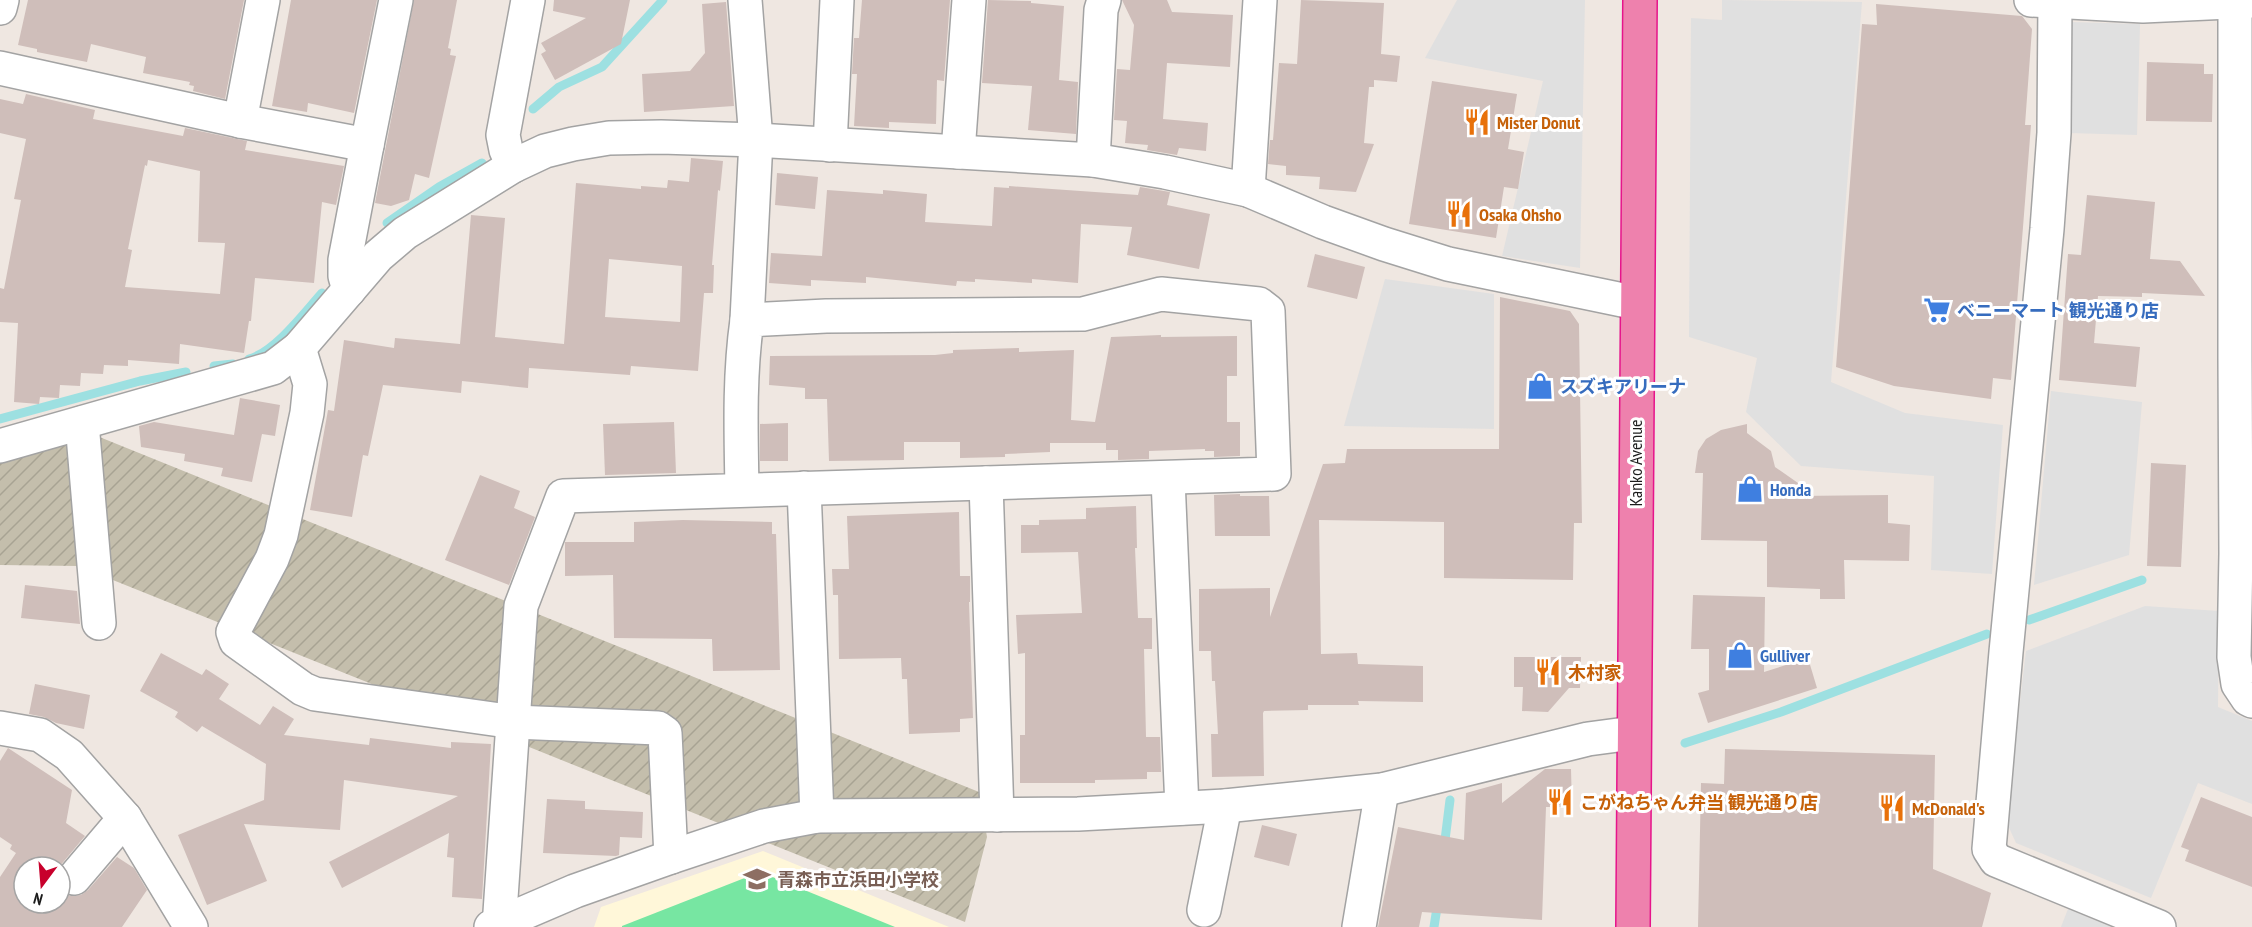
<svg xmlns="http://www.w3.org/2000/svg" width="2252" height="927" font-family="'PT Sans Narrow','Noto Sans JP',sans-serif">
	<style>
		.education { fill: #fff7d9 }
		.construction { fill: url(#construction-furrows) }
		.pitch { fill: #77e6a2 }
		.parking { fill: #e0e0e0 }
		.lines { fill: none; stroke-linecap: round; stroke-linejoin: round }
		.stream { stroke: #9de0e1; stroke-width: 9 }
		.building { fill: #cfbeba; fill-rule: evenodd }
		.minor-casing { stroke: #a3a3a3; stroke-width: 36 }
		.highway-casing { stroke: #e6148b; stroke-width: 36 }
		.minor { stroke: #fff; stroke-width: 33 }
		.highway { stroke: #ee81ad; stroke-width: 33 }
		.labels { text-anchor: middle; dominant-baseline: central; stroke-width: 6; stroke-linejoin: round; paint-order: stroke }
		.food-label { font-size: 18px; font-weight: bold; fill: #c56008; stroke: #fff; text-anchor: start }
		.shop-label { font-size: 18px; font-weight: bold; fill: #366cbe; stroke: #fff; text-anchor: start }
		.street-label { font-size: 18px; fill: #1c1c1c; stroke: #fff }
		.education-label { font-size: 18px; font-weight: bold; fill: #785e54; stroke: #fff; text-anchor: start }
	</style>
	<defs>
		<pattern id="construction-furrows" width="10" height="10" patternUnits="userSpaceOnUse" patternTransform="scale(1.5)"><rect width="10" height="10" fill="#c4beac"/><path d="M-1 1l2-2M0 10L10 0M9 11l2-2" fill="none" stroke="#a8a393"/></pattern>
	</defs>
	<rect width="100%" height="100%" fill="#efe7e1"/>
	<!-- education -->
	<path class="education" d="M763 851 949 927H594L601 907Z"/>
	<!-- construction -->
	<path class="construction" d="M97 436 979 792 987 837 965 922 78 566 0 565V459Z"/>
	<!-- pitch -->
	<path class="pitch" d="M760 872 895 927H622V926Z"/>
	<!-- parking -->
	<g class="parking">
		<path d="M1457 0H1585L1580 268 1502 256 1543 81 1425 58Z"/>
		<path d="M1722 0 1862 2 1831 382 1905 413 2003 425 1992 574 1931 570 1934 476 1801 466 1746 412 1757 358 1689 337 1691 18 1722 20Z"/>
		<path d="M2071 22 2140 24 2137 135 2068 133Z"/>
		<path d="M1385 279 1494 294V429L1344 426Z"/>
		<path d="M2051 391 2142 402 2129 555 2034 585Z"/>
		<path d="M2145 606 2219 611 2218 707 2252 721V804L2198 783 2151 898 2016 843 2006 821 2026 651Z"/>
		<path d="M2068 909 2112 927H2061Z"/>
	</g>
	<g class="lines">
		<!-- stream -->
		<g class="stream">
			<path d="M533 109 559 87 602 67 663 0"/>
			<path d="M387 223 439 187 482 163"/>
			<path d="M249 359C275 352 304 313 322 293"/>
			<path d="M214 366 233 364"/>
			<path d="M0 419 140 381 186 372"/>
			<path d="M2029 620 2142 580"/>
			<path d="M1685 743 1781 712 1987 634"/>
			<path d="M1444 848 1450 800"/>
			<path d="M1434 927 1438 901"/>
		</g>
	</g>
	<!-- building -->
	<g class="building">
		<path d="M28 0H244L225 99 193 91 194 86 189 85 190 82 143 73 146 57 91 44 87 62 37 52V49L18 45Z"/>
		<path d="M291 0H377L354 113 308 103 307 112 272 106Z"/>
		<path d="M414 0H457L448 48 451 49 450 55 456 56 429 178 415 174 409 200 391 206 375 203Z"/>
		<path d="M554 0H630L621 44 555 80 541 54 546 51 541 43 586 18 553 11Z"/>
		<path d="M862 0H950L944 81 937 80 936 124 889 122V128L854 126 857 74H852L854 38H859Z"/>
		<path d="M988 0 1031 1V3L1064 6 1059 80 1078 82 1076 134 1028 130 1032 86 982 83Z"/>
		<path d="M1122 0H1167L1172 12 1233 15 1230 67 1167 63 1163 119 1208 123 1206 151 1179 148 1177 155 1147 150 1148 145 1125 143 1127 121 1114 120 1116 85 1117 69 1130 70 1134 25Z"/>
		<path d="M1301 0 1384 3 1381 54 1400 56 1397 82 1374 80V87H1369L1364 143 1374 144 1356 192 1319 189 1320 177 1286 175V166L1268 164 1270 140H1273L1279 63 1297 64Z"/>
		<path d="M726 2 734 106 644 112 642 74 690 71 705 53 702 4Z"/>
		<path d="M1876 4 2022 16 2032 29 2025 125H2031L2011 380 1993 378 1991 399 1894 386 1836 367 1862 24 1877 25Z"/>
		<path d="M2147 62 2204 64V74H2213L2212 122 2146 121Z"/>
		<path d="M1432 81 1517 94 1508 149 1524 152 1518 189 1504 187 1496 238 1409 224Z"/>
		<path d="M26 94 95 110 93 119 183 136 185 128 247 141 245 150 344 166 336 205 322 202 314 283 255 278 251 321H249L244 353 180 344 179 364 128 360V366L104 365 103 374 81 373 80 386 60 385 59 398 40 397 39 404 14 402 18 323 0 322V288L4 289 21 200 14 199 26 139 0 133V99L23 104ZM148 160 200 171 198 242 225 243 220 294 125 287 132 250 128 249 145 165 147 166Z"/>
		<path d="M691 158 723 161 720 191 718 190 712 265H714L713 293H704L698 371 631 366 630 375 529 368 528 388 462 381 461 393 383 385 368 456 363 455 352 517 310 510 328 410 334 411 344 340 394 348 395 338 460 344 471 215 505 218 495 337 564 344 576 183 641 189V186L667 188 668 180 689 182ZM609 259 682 266 680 322 605 317Z"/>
		<path d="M777 173 818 177 815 209 775 205Z"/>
		<path d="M1009 186 1138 195 1140 187 1170 192 1167 205 1210 214 1199 269 1127 255 1132 227 1081 224 1078 283 1032 279V283L975 279V282L957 281 956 286 866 277V283L811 280V286L769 283 771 253 822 256 827 190 883 194V190L927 194 925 222 992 226 994 187 1009 188Z"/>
		<path d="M2087 195 2155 202 2150 259 2180 261 2205 296 2142 293V297L2098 296 2094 343 2140 347 2136 387 2059 380 2068 254 2081 255Z"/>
		<path d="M1315 254 1365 267 1357 299 1307 287Z"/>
		<path d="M1500 297 1570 311 1579 324 1582 523H1574L1573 580 1444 578V522L1319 520 1321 654 1357 653 1358 664 1423 666V702L1358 701 1359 705H1308V710L1264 711 1263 713 1264 776 1212 777 1211 734H1218L1215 681H1212L1211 651H1199V589L1270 588V617L1323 464 1345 463 1347 449H1499Z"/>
		<path d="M1161 335V337L1237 336V376H1227V422H1240V456L1214 457V451H1205V449L1149 451V459L1118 460V450H1106V443H1050V452L1005 454V457L960 458V442H904V460L829 461 827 399H805V388L769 385 770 356 935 355 953 353V350L1019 348V352L1074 350 1071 420 1095 422 1111 337Z"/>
		<path d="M240 398 280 405 275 436 262 434 252 482 221 476 223 468 184 461 185 454 141 447 139 426 154 422 234 435Z"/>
		<path d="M674 422 676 473 605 475 603 424Z"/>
		<path d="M788 423V461H760V424Z"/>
		<path d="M1747 424V433L1771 451 1775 467 1798 483V496L1888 495V523L1910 525 1909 561 1844 560 1845 599H1820V589L1767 587V541L1701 540 1703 473H1695L1698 451 1706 439 1721 430Z"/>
		<path d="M2151 463 2186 465 2181 567 2147 566Z"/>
		<path d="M480 475 520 491 514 508 535 517 509 585 445 560Z"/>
		<path d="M1240 494V496H1269L1270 536H1215L1214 495Z"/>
		<path d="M1136 506 1137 548H1135L1138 618H1152V649H1144L1146 737H1160L1161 772H1147V779L1095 780V783H1020V735H1025V653L1018 654 1016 615 1082 613 1078 552 1021 553V525H1039V520L1086 519V508Z"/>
		<path d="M959 512 960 576H970V602H969L973 718 960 719V732L909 734 907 679H902L901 658 839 659 838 595H833L832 569H849L847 516Z"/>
		<path d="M683 520 772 522V534H776L780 670 713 671 712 639 614 638 613 575 565 576V542H634V522Z"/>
		<path d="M25 585 77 591 80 624 21 618Z"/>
		<path d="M1693 595 1765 597 1764 672 1808 658 1817 688 1708 723 1698 693 1709 690V649H1691Z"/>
		<path d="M161 653 202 675 206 669 229 684 219 699 260 725 273 706 294 719 284 735 369 745 370 738 451 748V742L491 744 482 899 452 897 454 858 447 857 449 833 342 888 329 862 458 796 344 780 340 830 244 824 267 881 207 905 178 835 264 800 266 764 202 726 197 732 175 717 178 712 140 691Z"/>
		<path d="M1514 657H1581L1580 688H1569L1548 712 1522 711 1523 687H1514Z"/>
		<path d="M35 684 90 695 84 729 56 723 44 717 29 714Z"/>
		<path d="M8 748 72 790 66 823 85 836 59 867H24V903H60V890L70 896 81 895 88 890 117 857 134 868 147 890 122 927H0V877L16 853 10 849 12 845 0 837V761Z"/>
		<path d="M1725 749 1935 755 1933 869 1991 893 1982 927H1698L1701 783 1724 784Z"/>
		<path d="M1545 769H1571L1572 807H1546L1542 920 1422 912 1419 927H1378L1398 827 1464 840 1466 793 1502 783V803Z"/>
		<path d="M2201 797 2252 817V887L2185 861 2189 850 2181 847Z"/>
		<path d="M547 799 585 801V809L643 812 642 838 620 837 619 855 616 856 543 853Z"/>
		<path d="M1262 825 1297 834 1289 866 1254 857Z"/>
	</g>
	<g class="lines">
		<defs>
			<g id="minor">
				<path d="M745 0 756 140 747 320"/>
				<path d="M2031 0 2143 6 2252 1"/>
				<path d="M2055 0 2054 133 2047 229 2006 652 1989 849 1996 860 2159 927"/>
				<path d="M2235 2V358L2236 554 2234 657 2238 684 2248 699 2252 701"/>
				<path d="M0 8 2 0"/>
				<path d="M0 68 240 121 367 145 345 260V276L349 290"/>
				<path d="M240 121 263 0"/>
				<path d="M367 145 396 0"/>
				<path d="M830 145 837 0"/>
				<path d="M958 152 969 0"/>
				<path d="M1093 160 1101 10 1104 0"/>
				<path d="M513 166 506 150 503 135 528 0"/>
				<path d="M1248 190 1260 0"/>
				<path d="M299 348 310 384 307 413 281 535 272 559 233 632 236 641 303 689 315 694 514 722 658 728 665 733 671 857"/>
				<path d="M82 423 99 623"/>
				<path d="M0 446 273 368 299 348 378 256 405 233 513 166 545 151 573 144 609 138 661 137 756 140 1093 160 1165 172 1248 190 1323 222 1384 244 1448 264 1637 303"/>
				<path d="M1168 479 1182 808"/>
				<path d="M986 483 997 815"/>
				<path d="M804 488 817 816"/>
				<path d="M0 728 40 735 69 755 125 818"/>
				<path d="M74 878 125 818 191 927"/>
				<path d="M1204 910 1225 806"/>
				<path d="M491 927 575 891 671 857 764 826 817 816 1078 814 1225 806 1382 790 1588 739 1633 733"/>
				<path d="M499 927 521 606 563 496 1274 474 1268 311 1259 304 1161 294 1083 314 826 316 747 320C739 377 741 433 742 490"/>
				<path d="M1359 927 1382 790"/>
			</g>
			<path id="highway" d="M1633 927 1640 0"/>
		</defs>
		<!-- minor casing -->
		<use href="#minor" class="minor-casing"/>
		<!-- highway casing -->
		<use href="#highway" class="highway-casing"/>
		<!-- minor -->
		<use href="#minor" class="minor"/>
		<!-- highway -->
		<use href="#highway" class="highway"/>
	</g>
	<!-- icons -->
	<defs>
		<symbol id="restaurant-bare" viewBox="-9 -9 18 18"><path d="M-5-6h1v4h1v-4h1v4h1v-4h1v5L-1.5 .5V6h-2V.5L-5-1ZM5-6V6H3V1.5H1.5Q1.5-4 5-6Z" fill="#e8710a" stroke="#fff" stroke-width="2.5" paint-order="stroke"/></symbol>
		<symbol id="supermarket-bare" viewBox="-9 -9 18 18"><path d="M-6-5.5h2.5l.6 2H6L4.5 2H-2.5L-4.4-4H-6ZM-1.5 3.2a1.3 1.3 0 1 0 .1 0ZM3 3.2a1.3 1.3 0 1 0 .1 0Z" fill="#3f7fe0" stroke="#fff" stroke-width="2.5" paint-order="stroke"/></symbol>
		<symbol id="shop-bare" viewBox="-9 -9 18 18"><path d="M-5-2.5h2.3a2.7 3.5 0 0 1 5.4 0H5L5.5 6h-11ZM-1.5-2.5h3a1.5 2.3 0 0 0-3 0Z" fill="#3f7fe0" stroke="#fff" stroke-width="2.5" paint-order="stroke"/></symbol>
		<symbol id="school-bare" viewBox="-9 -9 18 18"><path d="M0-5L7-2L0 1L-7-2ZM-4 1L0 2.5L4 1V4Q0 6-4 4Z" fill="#8d6e63" stroke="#fff" stroke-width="2.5" paint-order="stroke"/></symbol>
	</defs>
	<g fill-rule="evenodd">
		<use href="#restaurant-bare" x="1458" y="103" width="38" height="38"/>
		<use href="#restaurant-bare" x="1440" y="195" width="38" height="38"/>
		<use href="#supermarket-bare" x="1918" y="291" width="38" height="38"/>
		<use href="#shop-bare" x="1521" y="367" width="38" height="38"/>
		<use href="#shop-bare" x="1731" y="470" width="38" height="38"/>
		<use href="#shop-bare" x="1721" y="636" width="38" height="38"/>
		<use href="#restaurant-bare" x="1529" y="653" width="38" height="38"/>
		<use href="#restaurant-bare" x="1541" y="783" width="38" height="38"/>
		<use href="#restaurant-bare" x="1873" y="789" width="38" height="38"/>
		<use href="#school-bare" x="738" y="860" width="38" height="38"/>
	</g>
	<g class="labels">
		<!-- food labels -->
		<g class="food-label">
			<text x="1497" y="122">Mister Donut</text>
			<text x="1479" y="214">Osaka Ohsho</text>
			<text x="1568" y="672">木村家</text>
			<text x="1580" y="802">こがねちゃん弁当 観光通り店</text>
			<text x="1912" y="808">McDonald's</text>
		</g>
		<!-- shop labels -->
		<g class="shop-label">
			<text x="1957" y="310">ベニーマート 観光通り店</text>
			<text x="1560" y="386">スズキアリーナ</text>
			<text x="1770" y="489">Honda</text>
			<text x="1760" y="655">Gulliver</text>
		</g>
		<!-- street labels -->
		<g class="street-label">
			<text transform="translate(1635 463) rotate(-90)">Kanko Avenue</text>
		</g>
		<!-- education labels -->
		<g class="education-label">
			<text x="777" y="879">青森市立浜田小学校</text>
		</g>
	</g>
	<!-- north arrow -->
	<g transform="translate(42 885) rotate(196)"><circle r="28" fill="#ffffff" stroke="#a4a4a4" stroke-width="1.5"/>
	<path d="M0-4.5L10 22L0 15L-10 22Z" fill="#c8002c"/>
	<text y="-9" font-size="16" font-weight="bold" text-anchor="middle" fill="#1c1c1c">N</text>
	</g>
</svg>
